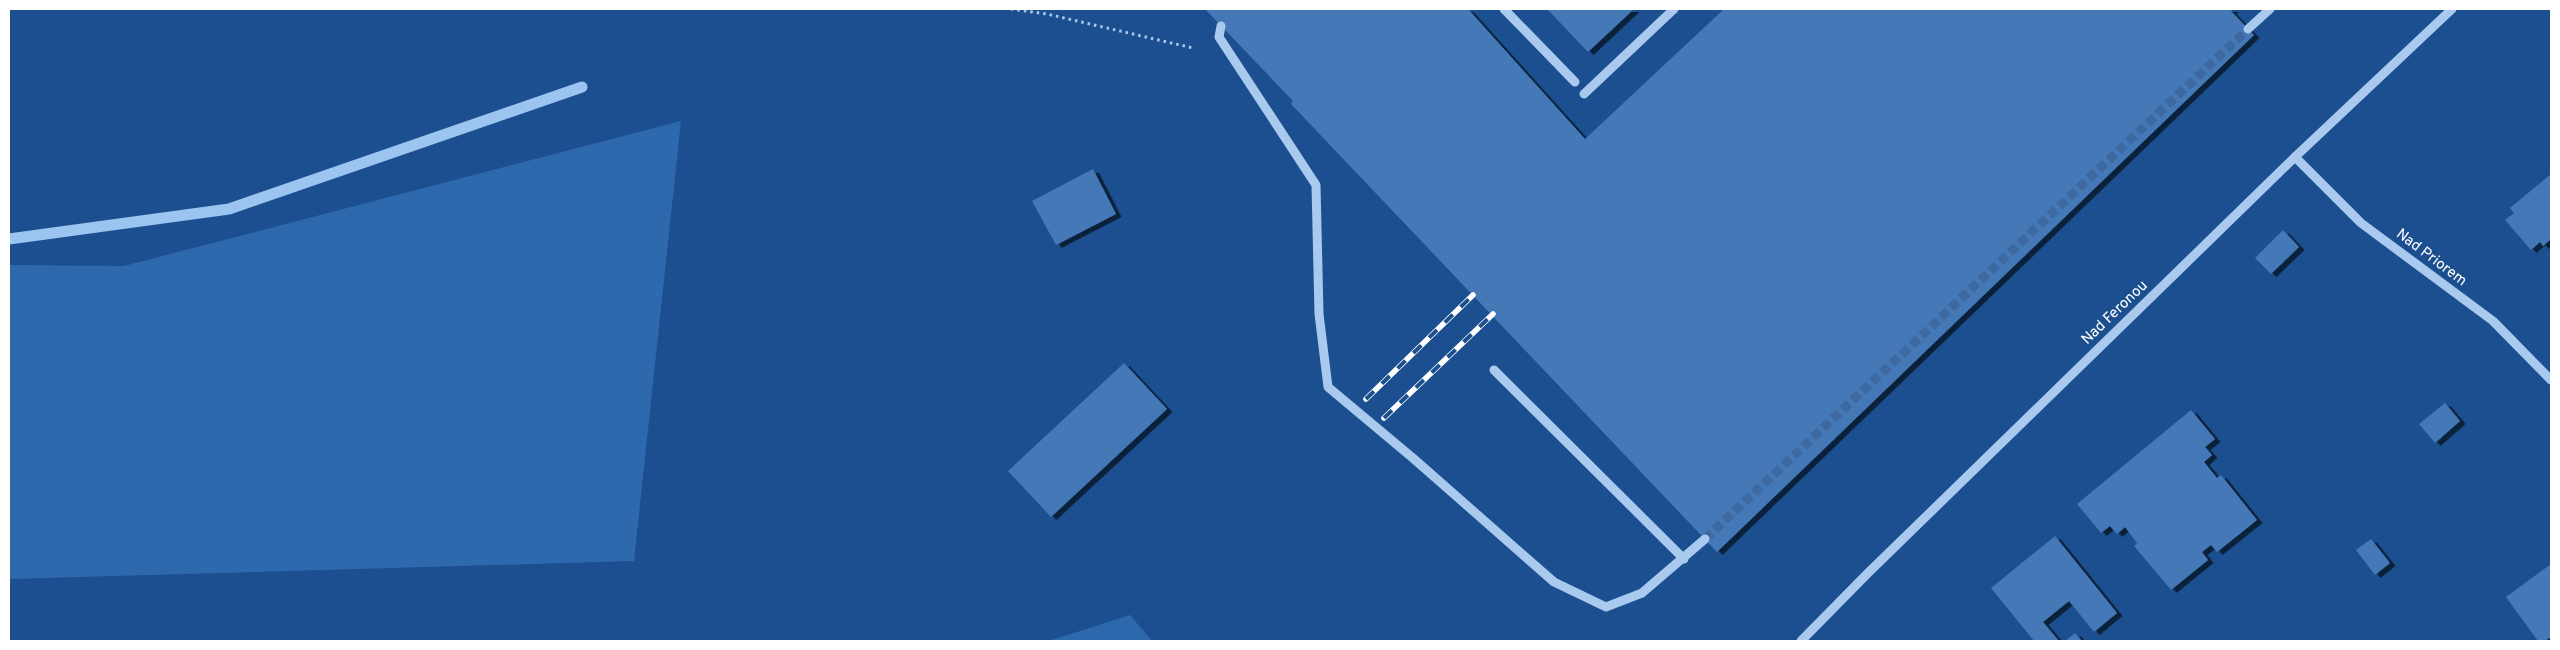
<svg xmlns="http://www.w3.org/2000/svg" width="2560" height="650" font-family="Overpass,sans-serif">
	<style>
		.green { fill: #2e69ad }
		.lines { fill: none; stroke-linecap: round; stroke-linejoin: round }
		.stream { stroke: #9cc4f0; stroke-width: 11 }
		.building { fill: #4478b7; filter: url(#shadow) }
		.minor-tunnel { stroke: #3d69a0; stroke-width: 9; stroke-dasharray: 9 4.5; stroke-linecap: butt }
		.path { stroke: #a9c9ee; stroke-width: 3; stroke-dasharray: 2.5 4; stroke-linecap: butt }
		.minor { stroke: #a9c9ee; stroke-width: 9 }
		.rail-casing { stroke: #fff; stroke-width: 5.5 }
		.rail { stroke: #1b4f8f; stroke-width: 4; stroke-dasharray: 11; stroke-linecap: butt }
		.labels { text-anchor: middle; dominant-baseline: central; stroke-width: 5; stroke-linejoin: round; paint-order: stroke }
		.street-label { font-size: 15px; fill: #fff; stroke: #1b4f8f }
	</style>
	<defs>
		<filter id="shadow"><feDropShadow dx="5.5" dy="3" stdDeviation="0" flood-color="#0009"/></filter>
	</defs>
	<rect width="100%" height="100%" fill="#1b4f8f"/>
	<!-- green -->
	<g class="green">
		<path d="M681 121 634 561 9 579V265L124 266Z"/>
		<path d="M1130 615 1152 641H1049Z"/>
	</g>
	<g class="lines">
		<!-- stream -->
		<path class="stream" d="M9 239 229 209 582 87"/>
	</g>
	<!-- building -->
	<g class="building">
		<path d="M1205 9H1468L1585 139 1724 9H2233L2231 11 2254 35 1717 552 1291 104 1293 101Z"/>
		<path d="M1547 9H1634L1588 52Z"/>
		<path d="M1093 169 1116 214 1056 245 1032 201Z"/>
		<path d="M2551 174V239L2543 246 2540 242 2531 250 2505 220 2514 213 2510 208Z"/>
		<path d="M2283 230 2299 247 2271 274 2255 258Z"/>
		<path d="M1124 363 1167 409 1051 517 1008 471Z"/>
		<path d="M2445 403 2460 421 2435 443 2419 424Z"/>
		<path d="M2191 410 2215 439 2205 447 2212 455 2204 462 2217 478 2221 475 2257 520 2217 552 2211 545 2202 552 2208 560 2171 590 2134 546 2137 543 2125 527 2117 534 2110 526 2101 533 2077 504Z"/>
		<path d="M2055 536 2117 613 2094 632 2069 601 2043 622 2059 641H2034L1991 588Z"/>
		<path d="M2371 539 2390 563 2375 575 2356 550Z"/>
		<path d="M2551 564V637L2545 641H2538L2506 597Z"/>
		<path d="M2075 633 2082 641H2065Z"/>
	</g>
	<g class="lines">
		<!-- minor-tunnel -->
		<path class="minor-tunnel" d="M1705 539 2248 29"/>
		<!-- path -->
		<path class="path" d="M1011 9 1047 14 1193 48"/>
		<!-- minor -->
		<g class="minor">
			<path d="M1504 9 1575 82"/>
			<path d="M1221 26 1219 37 1316 185 1319 314 1328 387 1414 459 1554 582 1606 607 1642 593 1705 539"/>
			<path d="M2248 29 2270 9"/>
			<path d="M1584 94 1674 9"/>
			<path d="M2295 157 2361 223 2493 321 2551 380"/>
			<path d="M1494 370 1684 559"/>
			<path d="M1801 641 1868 573 2295 157 2452 9"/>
		</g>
		<defs>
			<g id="rail">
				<path d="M1366 399 1473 295"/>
				<path d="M1384 418 1493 314"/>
			</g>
		</defs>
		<!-- rail casing -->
		<use href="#rail" class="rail-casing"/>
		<!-- rail -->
		<use href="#rail" class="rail"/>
	</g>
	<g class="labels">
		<!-- street labels -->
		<g class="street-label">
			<text transform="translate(2431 258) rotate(37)">Nad Priorem</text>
			<text transform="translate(2115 313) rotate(-44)">Nad Feronou</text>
		</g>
	</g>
	<!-- border -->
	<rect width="2560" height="650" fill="none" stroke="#ffffff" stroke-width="20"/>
</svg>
